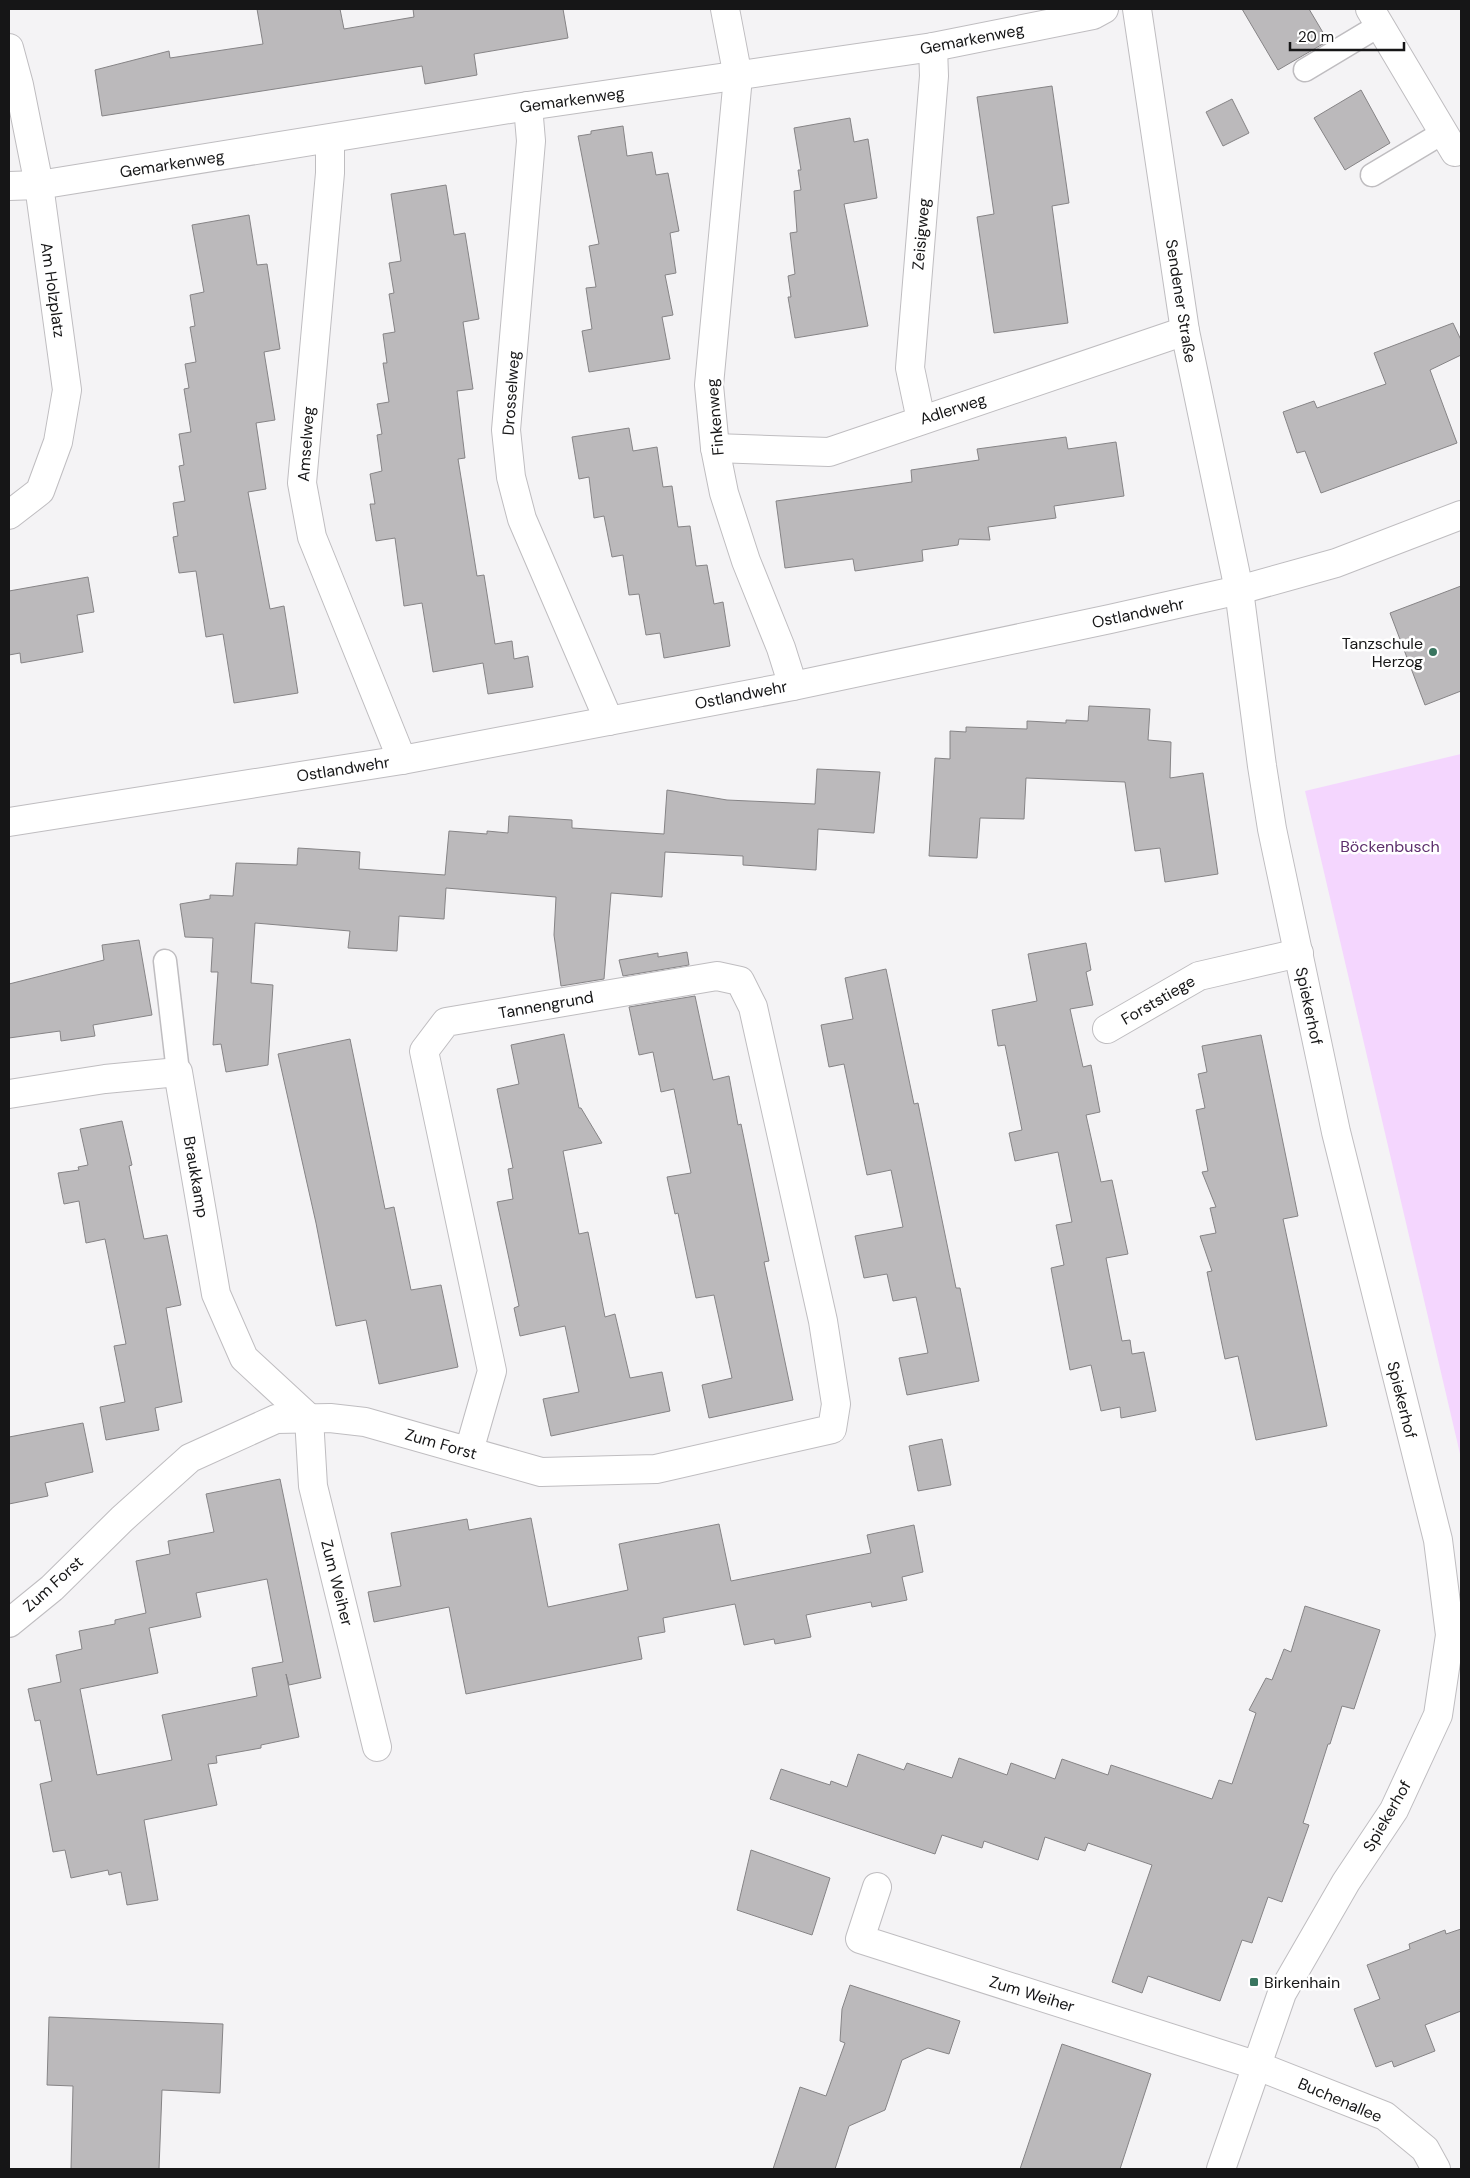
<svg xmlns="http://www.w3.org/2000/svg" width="1470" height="2178" font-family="'DM Sans',sans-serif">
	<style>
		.green { fill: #f4d6fe }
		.building { fill: #bbb9bb; stroke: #868486; fill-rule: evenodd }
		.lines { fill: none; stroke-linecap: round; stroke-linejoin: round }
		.service-casing { stroke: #bfbdc0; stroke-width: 25 }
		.minor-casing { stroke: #bfbdc0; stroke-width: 30 }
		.tertiary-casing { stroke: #bfbdc0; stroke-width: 30 }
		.service { stroke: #fff; stroke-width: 22 }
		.minor { stroke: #fff; stroke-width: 28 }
		.tertiary { stroke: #fff; stroke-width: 28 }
		.poi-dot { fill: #39755f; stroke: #fff; stroke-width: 2 }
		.labels { text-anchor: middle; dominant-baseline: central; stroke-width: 5; stroke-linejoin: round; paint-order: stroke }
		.street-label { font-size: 16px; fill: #161617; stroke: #fff }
		.poi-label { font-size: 16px; fill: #161617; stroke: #fff; text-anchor: end }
		.park-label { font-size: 16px; fill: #5d2e6c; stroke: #fff }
	</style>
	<rect width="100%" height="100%" fill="#f4f3f5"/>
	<!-- green -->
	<path class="green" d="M1461 754V1458L1305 791Z"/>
	<!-- building -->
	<g class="building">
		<path d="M257 9H340L344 29 414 17 413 9H563L568 38 474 54 477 75 425 84 422 66 102 116 95 70 169 51 170 58 263 44Z"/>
		<path d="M1242 9H1309L1328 41 1278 70Z"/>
		<path d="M1052 86 1069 203 1052 206 1068 323 994 333 977 217 994 214 977 97Z"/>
		<path d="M1361 90 1390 143 1345 170 1314 118Z"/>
		<path d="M1232 99 1249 133 1223 146 1206 112Z"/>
		<path d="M850 118 854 142 868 139 877 198 844 204 868 326 795 338 788 297H791L788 276 795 274 790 233 797 232 794 191 801 190 798 170H801L794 128Z"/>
		<path d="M623 126 627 156 652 152 656 175 668 173 679 231 670 233 676 273 665 275 673 315 662 317 670 359 589 372 582 331 592 329 586 288 596 287 589 246 599 244 578 136 591 134V131Z"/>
		<path d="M446 185 454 235 465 233 479 319 463 322 473 389 457 391 465 458 458 459 477 576 484 575 495 644 512 641 514 659 528 656 533 687 488 694 483 663 433 672 422 603 404 606 395 538 376 541 370 504H375L370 474 382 471 377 435 382 434 377 404 389 402 383 363H387L383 334 395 332 389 294 394 293 389 263 401 261 391 194Z"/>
		<path d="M249 215 257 265 267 264 280 349 264 352 275 420 256 423 266 489 248 492 270 609 284 606 298 693 234 703 223 634 206 637 196 571 179 573 173 537 178 536 173 503 185 501 179 466 184 465 179 434 191 432 184 389 189 388 185 364 196 362 190 327 195 326 190 295 204 292 192 225Z"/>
		<path d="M1453 323 1461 340V355L1430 370 1457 443 1321 493 1305 451 1297 453 1283 412 1314 401 1317 408 1386 384 1374 353Z"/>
		<path d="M629 428 633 451 657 447 663 487 672 486 678 527 690 526 696 566 707 565 714 604 723 602 730 646 664 658 660 633 646 635 639 594 629 595 623 555 612 557 604 516 594 518 589 477 579 479 572 437Z"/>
		<path d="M1066 437 1068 449 1116 442 1124 496 1054 506 1056 518 988 527 990 540 959 539 958 545 922 550 923 561 855 571 853 559H852L785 568 776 501 912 482 911 470 979 460 977 449Z"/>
		<path d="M88 577 94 612 77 615 83 652 21 663 20 653 9 655V591Z"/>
		<path d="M1461 586V691L1425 705 1390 613Z"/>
		<path d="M1089 706 1150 709 1148 740 1171 742 1170 778 1203 773 1218 874 1165 882 1160 848 1135 851 1125 782 1026 778 1024 819 980 818 977 858 929 856 935 758 950 759V731L966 732V727L1027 729V721L1066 723V720L1088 721Z"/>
		<path d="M817 769 880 772 874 833 818 829 816 870 743 865V856L665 852 662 897 611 893 604 979 561 986 554 935 556 897 446 888 444 919 399 916 397 951 348 948 350 931 255 923 251 983 273 985 268 1065 226 1072 221 1044 213 1045 218 972H211L213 938 185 937 180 904 210 899V895L233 896 236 863 297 865 298 848 360 852 359 869 445 875 449 831 487 834V831L508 833 509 816 572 820V828L664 834 667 790 727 800 815 804Z"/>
		<path d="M139 940 152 1015 93 1025 95 1036 61 1041 60 1031 9 1038V984L104 960 102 945Z"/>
		<path d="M1086 943 1091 970 1086 972 1093 1005 1070 1009 1083 1067 1091 1065 1100 1112 1086 1115 1101 1182 1112 1180 1128 1254 1106 1258 1122 1341 1130 1340 1132 1354 1144 1352 1156 1411 1121 1418 1120 1407 1101 1411 1091 1365 1070 1370 1051 1268 1064 1265 1056 1225 1072 1222 1058 1152 1015 1161 1009 1133 1022 1130 1005 1045 998 1046 992 1010 1037 1001 1028 954Z"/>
		<path d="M687 952 689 965 623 976 619 960 658 953V957Z"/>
		<path d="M886 969 914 1104 918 1103 956 1288H960L979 1381 907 1395 899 1358 928 1353 916 1297 893 1301 887 1274 864 1278 855 1236 903 1227 891 1170 867 1175 844 1064 829 1067 821 1025 853 1019 845 978Z"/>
		<path d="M695 996 713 1080 729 1076 738 1125 741 1124 769 1261 764 1262 793 1400 709 1418 702 1385 732 1378 714 1295 696 1298 678 1213 675 1214 667 1177 691 1173 674 1089 661 1092 653 1052 639 1055 629 1007Z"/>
		<path d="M564 1034 579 1108H581L602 1143 563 1151 579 1234 588 1232 605 1317 615 1314 630 1378 662 1372 670 1411 551 1436 543 1399 579 1392 565 1326 520 1336 514 1308 519 1306 497 1202 513 1199 508 1169 513 1168 497 1089 519 1084 511 1045Z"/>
		<path d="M1261 1035 1298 1216 1283 1219 1327 1426 1256 1440 1238 1356 1225 1359 1207 1272 1212 1271 1200 1236 1216 1233 1210 1208 1216 1207 1202 1172 1208 1171 1196 1110 1205 1108 1198 1074 1207 1072 1202 1046Z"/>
		<path d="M350 1039 385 1209 394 1207 411 1290 441 1285 458 1367 379 1384 366 1320 336 1326 316 1223 278 1054Z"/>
		<path d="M122 1121 132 1165 129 1166 144 1239 167 1235 181 1305 166 1308 182 1402 155 1408 159 1430 106 1440 100 1407 125 1402 114 1346 126 1344 105 1239 86 1243 79 1201 64 1204 58 1173 79 1170 78 1167 88 1165 80 1129Z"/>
		<path d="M83 1423 93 1472 45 1483 48 1496 9 1504V1437Z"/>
		<path d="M942 1439 951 1485 918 1491 909 1446Z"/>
		<path d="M280 1479 321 1678 289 1685 286 1674 299 1737 261 1745V1748L216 1756 217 1763 208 1764 217 1805 144 1820 158 1900 127 1905 121 1872 109 1875 108 1870 71 1878 65 1850 53 1852 40 1784 52 1781 40 1720 35 1721 28 1689 61 1682 56 1655 82 1649 79 1631 115 1624V1620L146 1613 136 1561 170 1554 168 1541 214 1532 206 1494ZM267 1579 283 1662 252 1668 257 1696 162 1715 172 1760 97 1775 80 1689 158 1673 149 1628 201 1617 196 1593Z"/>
		<path d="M531 1518 548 1607 628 1590 619 1544 719 1524 731 1581 871 1553 867 1535 914 1525 923 1572 902 1577 907 1600 872 1607 871 1602 806 1615 811 1637 775 1644 774 1639 744 1645 735 1604 663 1618 665 1632 638 1637 642 1659 466 1694 449 1607 374 1622 368 1592 401 1586 391 1533 467 1519 469 1530Z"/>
		<path d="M1305 1606 1380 1630 1354 1709 1342 1706 1330 1744H1328L1303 1823 1309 1825 1282 1902 1268 1897 1252 1943 1242 1940 1220 2001 1148 1976 1142 1993 1112 1982 1152 1865 1088 1843 1085 1851 1045 1837 1038 1860 984 1841 982 1848 942 1835 935 1854 770 1799 781 1769 830 1785 831 1781 847 1787 858 1754 904 1770 907 1763 952 1778 959 1758 1007 1775 1011 1763 1055 1779 1062 1759 1108 1775 1111 1765 1212 1799 1219 1780 1232 1784 1256 1713 1249 1710 1266 1678 1272 1680 1284 1649 1291 1652Z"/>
		<path d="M751 1850 830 1878 812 1935 737 1910Z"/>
		<path d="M1461 1929V2011L1425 2025 1435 2051 1394 2067 1392 2061 1376 2067 1354 2009 1380 1999 1367 1965 1410 1949 1409 1944 1445 1930 1446 1934Z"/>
		<path d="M850 1985 960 2021 949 2054 928 2048 902 2060 885 2110 849 2126 835 2169H773L800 2087 826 2096 845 2043 840 2041 842 2009Z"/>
		<path d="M49 2017 223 2024 220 2093 162 2090 159 2169H71L73 2086 47 2085Z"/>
		<path d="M1062 2044 1151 2074 1120 2169H1020Z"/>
	</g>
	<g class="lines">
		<defs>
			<g id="service">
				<path d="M1305 70 1380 25"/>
				<path d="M1372 175 1444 132"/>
				<path d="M165 961 178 1072"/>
			</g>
			<g id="minor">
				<path d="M725 9 738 77 709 385 715 448 724 493 746 561 781 648 793 686"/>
				<path d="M1137 9 1185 331 1239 590 1262 766 1272 829 1336 1132 1438 1540 1450 1635 1438 1715 1394 1810 1346 1882 1282 1993 1221 2169"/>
				<path d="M1370 9 1455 152"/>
				<path d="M9 48 19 85 39 185 67 390 58 442 40 491 9 515"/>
				<path d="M528 106 531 141 506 430 511 477 522 519 609 721"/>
				<path d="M330 140V173L302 483 312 537 402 760"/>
				<path d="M9 186 39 185 528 106 933 47 1093 15 1104 9"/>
				<path d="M921 420 910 368 934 76 933 47"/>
				<path d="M715 448 829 452 1185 331"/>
				<path d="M1107 1029 1199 976 1299 953"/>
				<path d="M9 1094 105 1079 178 1072 216 1294 244 1358 309 1418 313 1486 377 1747"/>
				<path d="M9 1623 52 1588 122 1519 190 1458 276 1419 330 1418 365 1422 541 1472 656 1469 832 1429 836 1404 823 1321 753 1007 740 981 717 976 446 1022 424 1051 492 1371 469 1451"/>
				<path d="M877 1887 860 1939 1255 2065 1385 2116 1425 2149 1436 2169"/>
			</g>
			<path id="tertiary" d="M9 822 402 760 793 686 1110 619 1239 590 1336 563 1461 515"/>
		</defs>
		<!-- service casing -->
		<use href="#service" class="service-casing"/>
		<!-- minor casing -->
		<use href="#minor" class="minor-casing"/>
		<!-- tertiary casing -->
		<use href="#tertiary" class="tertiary-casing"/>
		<!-- service -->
		<use href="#service" class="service"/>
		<!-- minor -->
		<use href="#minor" class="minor"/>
		<!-- tertiary -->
		<use href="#tertiary" class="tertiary"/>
	</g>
	<!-- markers -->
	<g class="poi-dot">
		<circle cx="1433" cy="652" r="5"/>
		<rect x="1249" y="1977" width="10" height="10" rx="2.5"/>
	</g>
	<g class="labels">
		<!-- street labels -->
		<g class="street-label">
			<text transform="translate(972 39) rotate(-11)">Gemarkenweg</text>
			<text transform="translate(572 100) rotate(-8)">Gemarkenweg</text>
			<text transform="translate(172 164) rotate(-9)">Gemarkenweg</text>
			<text transform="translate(921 234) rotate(-85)">Zeisigweg</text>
			<text transform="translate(53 290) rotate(82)">Am Holzplatz</text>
			<text transform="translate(1181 301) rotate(81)">Sendener Straße</text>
			<text transform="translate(511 393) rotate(-86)">Drosselweg</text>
			<text transform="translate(953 409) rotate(-18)">Adlerweg</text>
			<text transform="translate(715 417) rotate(-95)">Finkenweg</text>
			<text transform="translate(306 444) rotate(-86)">Amselweg</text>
			<text transform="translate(1138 613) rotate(-12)">Ostlandwehr</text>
			<text transform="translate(741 695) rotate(-11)">Ostlandwehr</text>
			<text transform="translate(343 769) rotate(-9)">Ostlandwehr</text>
			<text transform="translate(1158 1000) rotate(-30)">Forststiege</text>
			<text transform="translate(546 1005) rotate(-10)">Tannengrund</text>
			<text transform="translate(1309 1006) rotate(78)">Spiekerhof</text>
			<text transform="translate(196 1177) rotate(80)">Braukkamp</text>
			<text transform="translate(1402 1400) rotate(76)">Spiekerhof</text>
			<text transform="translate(441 1444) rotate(16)">Zum Forst</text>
			<text transform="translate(337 1583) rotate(76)">Zum Weiher</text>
			<text transform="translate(53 1584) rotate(-42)">Zum Forst</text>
			<text transform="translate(1387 1816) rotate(-60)">Spiekerhof</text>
			<text transform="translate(1032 1994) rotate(17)">Zum Weiher</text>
			<text transform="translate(1340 2100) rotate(23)">Buchenallee</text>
		</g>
		<!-- poi labels -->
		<g class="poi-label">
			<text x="1423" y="643">Tanzschule<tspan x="1423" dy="18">Herzog</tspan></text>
			<text x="1264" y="1982" text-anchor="start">Birkenhain</text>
		</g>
		<!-- park labels -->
		<g class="park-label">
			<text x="1390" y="846">Böckenbusch</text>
		</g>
	</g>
	<!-- border -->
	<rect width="1470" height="2178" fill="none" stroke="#161617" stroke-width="20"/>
	<!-- scale -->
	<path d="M1290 42v8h114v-8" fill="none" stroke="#161617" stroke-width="2.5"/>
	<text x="1298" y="42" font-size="15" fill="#161617" stroke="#ffffff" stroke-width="4" paint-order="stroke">20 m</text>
</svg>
